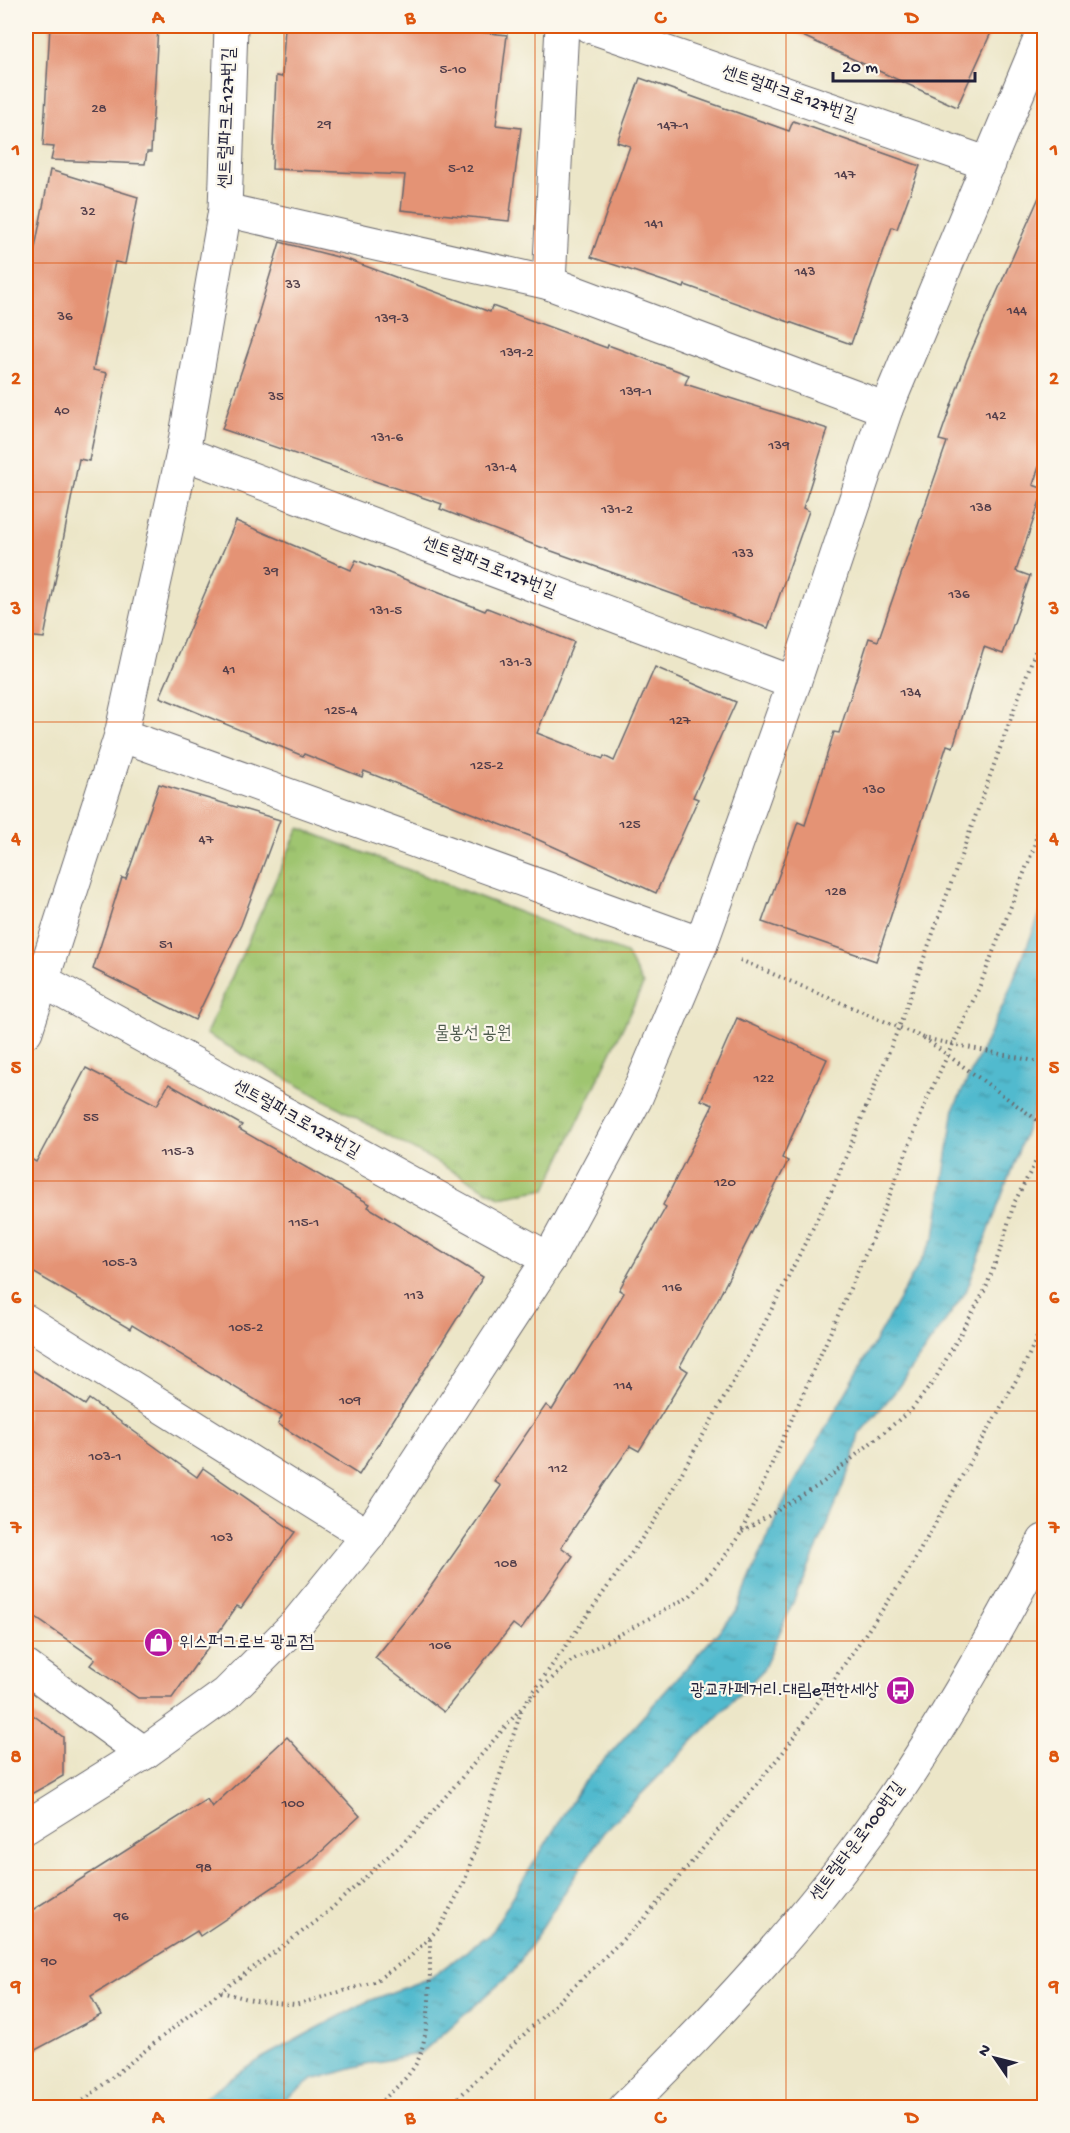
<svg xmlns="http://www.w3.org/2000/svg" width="1070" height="2133" font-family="'Gochi Hand','Poor Story',sans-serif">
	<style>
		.park { fill: url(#park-tufts); stroke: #607456; stroke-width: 1.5 }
		.water { fill: url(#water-ripples); stroke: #3a6e84; stroke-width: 1.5 }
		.building { fill: #e49375 }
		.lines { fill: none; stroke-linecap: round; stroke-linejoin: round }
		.street-casing { stroke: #69676c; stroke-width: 35 }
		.path { stroke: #69676c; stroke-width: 4; stroke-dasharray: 1.5 4.5; stroke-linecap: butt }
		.street { stroke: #fff; stroke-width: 33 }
		.path-bridge { stroke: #69676c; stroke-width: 4; stroke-dasharray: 1.5 4.5; stroke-linecap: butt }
		.grid { fill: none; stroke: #de560e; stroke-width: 1.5; stroke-opacity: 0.55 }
		.labels { text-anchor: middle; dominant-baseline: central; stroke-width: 4.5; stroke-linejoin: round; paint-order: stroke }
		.number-label { font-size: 15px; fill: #523e4a }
		.street-label { font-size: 18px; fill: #22223b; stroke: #fbf7ec }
		.park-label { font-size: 18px; fill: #4e5b4e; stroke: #fbf7ec }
		.poi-label { font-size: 18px; fill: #22223b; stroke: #fbf7ec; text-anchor: start }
		.neatline { fill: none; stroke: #de560e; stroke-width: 2 }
		.grid-label { font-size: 20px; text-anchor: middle; font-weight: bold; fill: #de560e }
	</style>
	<defs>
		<pattern id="park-tufts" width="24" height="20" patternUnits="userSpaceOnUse" patternTransform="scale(1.5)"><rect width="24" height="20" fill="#9fc570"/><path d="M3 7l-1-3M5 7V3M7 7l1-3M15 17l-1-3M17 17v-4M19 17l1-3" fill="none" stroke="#89a962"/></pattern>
		<pattern id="water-ripples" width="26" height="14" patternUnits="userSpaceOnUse" patternTransform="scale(1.5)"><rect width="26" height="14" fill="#51bace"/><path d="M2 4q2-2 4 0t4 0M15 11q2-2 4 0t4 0" fill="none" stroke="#4397a8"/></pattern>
	</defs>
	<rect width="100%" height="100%" fill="#fbf7ec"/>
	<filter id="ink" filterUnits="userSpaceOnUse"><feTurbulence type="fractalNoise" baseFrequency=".0167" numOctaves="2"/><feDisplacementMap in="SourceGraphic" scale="12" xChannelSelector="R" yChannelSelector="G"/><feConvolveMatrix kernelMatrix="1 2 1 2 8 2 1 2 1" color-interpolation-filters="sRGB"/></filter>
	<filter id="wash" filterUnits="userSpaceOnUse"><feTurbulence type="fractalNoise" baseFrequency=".008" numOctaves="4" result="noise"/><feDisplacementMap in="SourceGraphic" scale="24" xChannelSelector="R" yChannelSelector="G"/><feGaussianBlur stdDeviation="1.35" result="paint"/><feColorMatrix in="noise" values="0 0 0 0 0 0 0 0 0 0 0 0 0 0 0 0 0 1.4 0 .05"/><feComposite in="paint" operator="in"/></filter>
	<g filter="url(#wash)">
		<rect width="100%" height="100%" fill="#ece6c8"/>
		<!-- park -->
		<path class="park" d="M299 828 626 953 643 985 546 1189 499 1197 206 1034Z"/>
		<!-- water -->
		<path class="water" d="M1044 904V1082L966 1292 894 1393 859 1434 853 1460 827 1526 763 1670 603 1833 513 1972 421 2053 373 2063 312 2080 275 2107H189L262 2058 368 2001 430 1978 490 1934 581 1786 736 1612 780 1508 935 1236 954 1108 1005 1001Z"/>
		<g id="blocks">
			<!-- building -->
			<g class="building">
				<path d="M50 26H158L151 152H147L145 164 51 160 54 147 43 146Z"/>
				<path d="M285 26H424L507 35 496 125 521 128 509 221 401 210 405 175 272 169 276 76 282 77Z"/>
				<path d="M781 26H994L957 107Z"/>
				<path d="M640 78 789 131 793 121 920 166 897 229 892 227 851 344 685 285 684 288 591 257 630 146 617 142Z"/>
				<path d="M50 170 138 197 125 264 115 262 93 370 107 373 89 461 79 459 44 638 26 636V295Z"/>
				<path d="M1044 186V451L1033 485 1044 489 1016 571 1030 576 1003 654 984 647 953 747 947 745 876 961 762 922 798 822 805 825 834 732 839 733 869 638 878 641 947 442 939 440 967 360Z"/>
				<path d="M280 242 349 260 490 312 492 306 607 348 608 345 689 375 685 384 828 429 803 508 809 511 768 628 532 544 440 509 442 504 222 429 260 316 258 315Z"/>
				<path d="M236 521 351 570 356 560 485 611 487 608 574 642 537 733 603 759 604 756 614 761 655 667 736 702 693 797 698 799 656 893 530 836 364 771 362 777 304 754 303 756 160 697Z"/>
				<path d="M159 784 280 820 241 925 195 1020 93 969 122 878 126 879Z"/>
				<path d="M737 1018 827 1059 782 1158 788 1161 717 1301 680 1366 688 1371 639 1451 630 1446 561 1547 573 1556 521 1630 513 1624 444 1712 375 1658 420 1602 501 1486 494 1481 546 1405 552 1410 624 1293 619 1290 666 1207 663 1205 713 1105 701 1100Z"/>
				<path d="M86 1068 157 1105 169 1084 242 1125 239 1129 370 1204 368 1207 483 1277 359 1475 278 1424 282 1416 132 1325 130 1329 26 1268V1156L36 1162Z"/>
				<path d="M26 1366 85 1405 89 1399 197 1477 203 1468 295 1532 241 1608 237 1606 172 1698H138L90 1665 95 1659 26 1611Z"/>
				<path d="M26 1710 63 1737V1776L26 1797Z"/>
				<path d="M287 1737 360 1816 309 1863 200 1936 197 1931 91 1996 101 2015 26 2055V1914L207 1799 212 1807Z"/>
			</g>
		</g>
	</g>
	<g filter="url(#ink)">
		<use href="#blocks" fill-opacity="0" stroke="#69676c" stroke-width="1.5"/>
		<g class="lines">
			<defs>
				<g id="street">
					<path d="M589 26 989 164"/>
					<path d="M225 210 549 283 886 409"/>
					<path d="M549 283 562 26"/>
					<path d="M183 453 794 683"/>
					<path d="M121 735 701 944"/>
					<path d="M43 981 549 1259"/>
					<path d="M26 1031 121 735 183 453 225 210 231 26"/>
					<path d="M26 1321 368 1536"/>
					<path d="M26 1667 144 1753"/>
					<path d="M26 1827 144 1753 226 1694 297 1623 368 1536 549 1259 635 1100 701 944 794 683 886 409 1044 30"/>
					<path d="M625 2108C716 2018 805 1923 879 1818 941 1730 994 1636 1044 1541"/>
				</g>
			</defs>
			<!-- street casing -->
			<use href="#street" class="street-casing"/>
			<!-- path -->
			<g class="path">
				<path d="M740 960 924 1038"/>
				<path d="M742 1532 821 1484 912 1409 934 1381 985 1290 1001 1248 1014 1203 1044 1146"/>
				<path d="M530 1699 571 1661 690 1596 722 1560 741 1533 876 1230 928 1097 979 988 1033 850 1044 806"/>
				<path d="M221 1992 256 2001 295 2005 374 1982 410 1957 440 1927 464 1883 522 1709"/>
				<path d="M74 2108 198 2008 321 1918 416 1831 524 1705 657 1517 751 1350 833 1188 899 1027 1044 627"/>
				<path d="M374 2108C390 2093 415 2074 421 2052 431 2018 430 1972 430 1936"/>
				<path d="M444 2108 458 2098 645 1918 784 1751 905 1577 1023 1368 1044 1322"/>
			</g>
			<!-- street -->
			<use href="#street" class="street"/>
			<!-- path-bridge -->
			<g class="path-bridge">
				<path d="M924 1038 1044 1125"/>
				<path d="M928 1039 1044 1063"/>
			</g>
		</g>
	</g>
	<!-- grid -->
	<path class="grid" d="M284 26V2108M535 26V2108M786 26V2108M26 263H1044M26 492H1044M26 722H1044M26 952H1044M26 1181H1044M26 1411H1044M26 1641H1044M26 1870H1044"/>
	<!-- icons -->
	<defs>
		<symbol id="shop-disc" viewBox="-11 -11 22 22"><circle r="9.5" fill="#b5179e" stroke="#fbf7ec"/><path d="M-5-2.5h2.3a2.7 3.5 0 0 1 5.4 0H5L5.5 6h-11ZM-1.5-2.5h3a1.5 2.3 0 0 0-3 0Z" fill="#fff"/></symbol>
		<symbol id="bus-disc" viewBox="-11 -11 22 22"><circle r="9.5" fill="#b5179e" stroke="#fbf7ec"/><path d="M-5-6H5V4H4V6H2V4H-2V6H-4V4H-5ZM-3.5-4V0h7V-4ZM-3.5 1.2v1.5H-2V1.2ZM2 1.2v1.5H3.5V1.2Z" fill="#fff"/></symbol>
	</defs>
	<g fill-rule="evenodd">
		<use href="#shop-disc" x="142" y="1626" width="33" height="33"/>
		<use href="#bus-disc" x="884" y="1674" width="33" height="33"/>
	</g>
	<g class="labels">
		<!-- number labels -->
		<g class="number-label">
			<text x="453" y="70">5-10</text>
			<text x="99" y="109">28</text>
			<text x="324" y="125">29</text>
			<text x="673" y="126">147-1</text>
			<text x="461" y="169">5-12</text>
			<text x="845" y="175">147</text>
			<text x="88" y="212">32</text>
			<text x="654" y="224">141</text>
			<text x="805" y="272">143</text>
			<text x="293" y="285">33</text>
			<text x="1017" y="311">144</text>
			<text x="65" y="317">36</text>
			<text x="392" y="319">139-3</text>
			<text x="517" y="353">139-2</text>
			<text x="636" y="392">139-1</text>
			<text x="276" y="397">35</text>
			<text x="62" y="411">40</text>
			<text x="996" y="416">142</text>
			<text x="387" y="438">131-6</text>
			<text x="779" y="446">139</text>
			<text x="501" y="468">131-4</text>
			<text x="981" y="508">138</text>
			<text x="617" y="510">131-2</text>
			<text x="743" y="554">133</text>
			<text x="271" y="572">39</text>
			<text x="959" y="595">136</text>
			<text x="386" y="611">131-5</text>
			<text x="516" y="663">131-3</text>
			<text x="229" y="670">41</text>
			<text x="911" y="693">134</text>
			<text x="341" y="711">125-4</text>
			<text x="680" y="721">127</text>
			<text x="487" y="766">125-2</text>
			<text x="874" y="790">130</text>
			<text x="630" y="825">125</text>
			<text x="206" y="840">47</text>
			<text x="836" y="892">128</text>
			<text x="166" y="945">51</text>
			<text x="764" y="1079">122</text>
			<text x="91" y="1118">55</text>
			<text x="178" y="1152">115-3</text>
			<text x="725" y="1183">120</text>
			<text x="304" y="1223">115-1</text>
			<text x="120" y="1263">105-3</text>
			<text x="672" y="1288">116</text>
			<text x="414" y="1296">113</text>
			<text x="246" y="1328">105-2</text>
			<text x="623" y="1386">114</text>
			<text x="350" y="1401">109</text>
			<text x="105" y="1457">103-1</text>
			<text x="558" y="1469">112</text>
			<text x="222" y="1538">103</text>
			<text x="506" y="1564">108</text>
			<text x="440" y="1646">106</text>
			<text x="293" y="1804">100</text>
			<text x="204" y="1868">98</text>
			<text x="121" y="1917">96</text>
			<text x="49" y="1962">90</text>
		</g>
		<!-- street labels -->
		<g class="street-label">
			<text transform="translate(789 95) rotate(19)">센트럴파크로127번길</text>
			<text transform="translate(228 118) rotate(-88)">센트럴파크로127번길</text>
			<text transform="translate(489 568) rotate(21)">센트럴파크로127번길</text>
			<text transform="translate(296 1120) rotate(29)">센트럴파크로127번길</text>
			<text transform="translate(858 1842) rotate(-53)">센트럴타운로100번길</text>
		</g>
		<!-- park labels -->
		<g class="park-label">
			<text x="473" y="1034">물봉선 공원</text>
		</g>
		<!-- poi labels -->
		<g class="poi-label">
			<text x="179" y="1643">위스퍼그로브 광교점</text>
			<text x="879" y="1691" text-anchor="end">광교카페거리.대림e편한세상</text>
		</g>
	</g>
	<!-- margin -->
	<rect width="1070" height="2133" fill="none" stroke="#fbf7ec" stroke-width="66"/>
	<!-- north arrow -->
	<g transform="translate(995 2058) rotate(305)" stroke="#fbf7ec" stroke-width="4.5" paint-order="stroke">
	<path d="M0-4.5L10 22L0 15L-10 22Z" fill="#22223b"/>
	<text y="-9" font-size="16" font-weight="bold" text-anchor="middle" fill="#22223b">N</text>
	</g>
	<!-- scale -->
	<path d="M833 72v9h142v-9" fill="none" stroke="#22223b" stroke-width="3"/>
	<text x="842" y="72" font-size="18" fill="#22223b" stroke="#fbf7ec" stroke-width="4.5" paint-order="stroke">20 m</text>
	<rect x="33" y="33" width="1004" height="2067" class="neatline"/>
	<g class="grid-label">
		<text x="158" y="23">A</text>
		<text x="410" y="23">B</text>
		<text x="660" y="23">C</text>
		<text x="912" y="23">D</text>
		<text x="16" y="155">1</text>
		<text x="1054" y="155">1</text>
		<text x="16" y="384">2</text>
		<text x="1054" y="384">2</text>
		<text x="16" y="614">3</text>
		<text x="1054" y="614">3</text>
		<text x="16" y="844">4</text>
		<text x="1054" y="844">4</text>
		<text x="16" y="1073">5</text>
		<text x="1054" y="1073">5</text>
		<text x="16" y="1303">6</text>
		<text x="1054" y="1303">6</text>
		<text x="16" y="1533">7</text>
		<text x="1054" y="1533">7</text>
		<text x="16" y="1762">8</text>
		<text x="1054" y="1762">8</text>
		<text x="16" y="1992">9</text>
		<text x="1054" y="1992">9</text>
		<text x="158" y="2123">A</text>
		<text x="410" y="2123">B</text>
		<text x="660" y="2123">C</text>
		<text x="912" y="2123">D</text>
	</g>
</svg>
